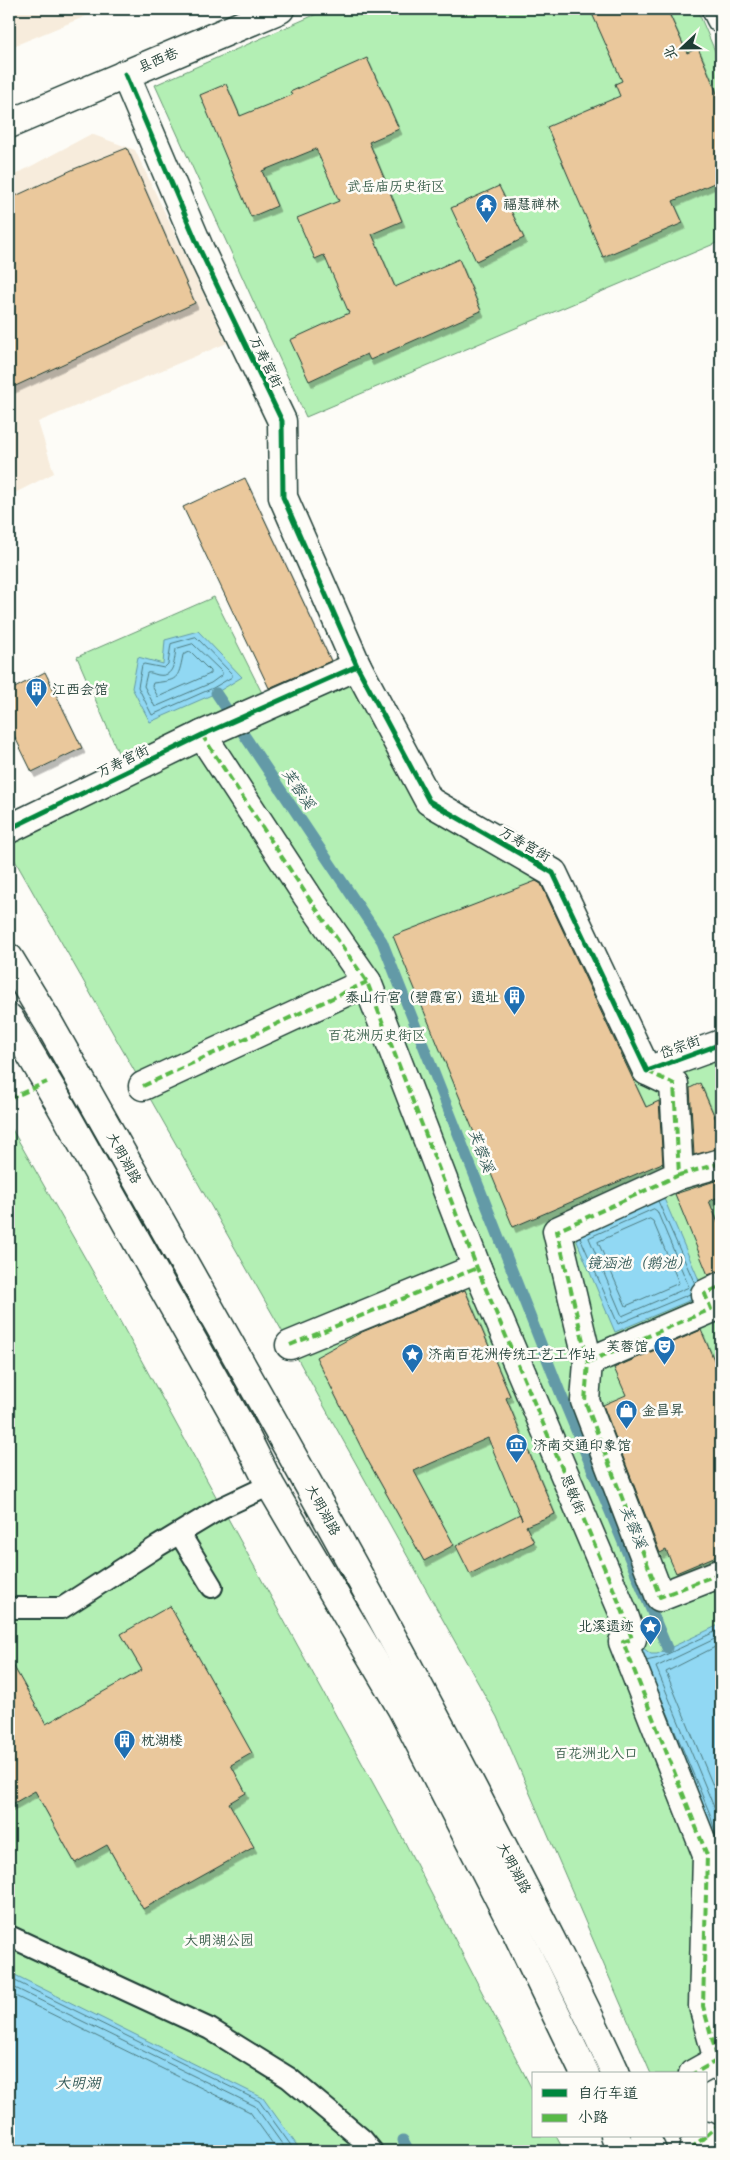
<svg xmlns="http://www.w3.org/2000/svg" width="730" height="2160" font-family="'Balsamiq Sans','LXGW WenKai TC',sans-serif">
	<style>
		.built { fill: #f7ecdc }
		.green { fill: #b3efb4; stroke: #699674 }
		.water { fill: #91d8f3; stroke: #639aa7 }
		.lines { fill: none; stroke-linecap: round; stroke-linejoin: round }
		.shore { stroke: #4d7b80; stroke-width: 1 }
		.stream { stroke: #639aa7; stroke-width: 11 }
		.building { fill: #eac89c; stroke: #1f3d34; filter: url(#shadow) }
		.service-casing { stroke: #1f3d34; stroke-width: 24 }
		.pedestrian-casing { stroke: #1f3d34; stroke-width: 31 }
		.minor-casing { stroke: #1f3d34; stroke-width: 31 }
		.secondary-casing { stroke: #1f3d34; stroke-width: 31 }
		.service { stroke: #fdfcf7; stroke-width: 20 }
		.pedestrian { stroke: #fdfcf7; stroke-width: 28 }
		.minor { stroke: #fdfcf7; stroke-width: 28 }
		.secondary { stroke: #fdfcf7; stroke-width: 28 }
		.quiet { stroke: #58b947; stroke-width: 4; stroke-dasharray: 8 4; stroke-linecap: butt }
		.cycleway-casing { stroke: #fdfcf7; stroke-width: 8 }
		.cycleway { stroke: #00873e; stroke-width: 5 }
		.labels { text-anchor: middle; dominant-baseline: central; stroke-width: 5; stroke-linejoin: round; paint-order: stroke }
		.street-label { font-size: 14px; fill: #1f3d34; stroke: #fdfcf7 }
		.park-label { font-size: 14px; fill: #3d614e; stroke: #fdfcf7 }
		.poi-label { font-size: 14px; fill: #1f3d34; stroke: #fdfcf7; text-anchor: start }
		.water-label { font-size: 15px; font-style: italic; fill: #365c5a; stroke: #fdfcf7 }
	</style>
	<defs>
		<filter id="shadow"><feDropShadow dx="3" dy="5.5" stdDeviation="0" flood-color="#0004"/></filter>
	</defs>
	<rect width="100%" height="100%" fill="#fdfcf7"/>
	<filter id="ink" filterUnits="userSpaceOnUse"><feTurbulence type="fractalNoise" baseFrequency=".02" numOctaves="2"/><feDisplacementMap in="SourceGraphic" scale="10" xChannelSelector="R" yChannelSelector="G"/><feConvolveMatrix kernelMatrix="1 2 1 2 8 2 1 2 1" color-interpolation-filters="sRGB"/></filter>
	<g filter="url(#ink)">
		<!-- built -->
		<g class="built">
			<path d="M9 9H103L9 48Z"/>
			<path d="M91 134 135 150 227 343 38 422 54 473 9 496V178Z"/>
		</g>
		<!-- green -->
		<g class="green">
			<path d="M328 9H697L721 65V241L306 417 155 85Z"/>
			<path d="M214 597 263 695 120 757 77 657Z"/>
			<path d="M357 666 429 801 553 873 647 1071 721 1044V2065L706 2084V2074H651L497 1717 290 1345 9 850V830Z"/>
			<path d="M9 1124 93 1272 396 1825 534 2093V2136H556L564 2151H9Z"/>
		</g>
		<!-- water -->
		<g class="water">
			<path d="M198 631 242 677 216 693 150 722 132 688 138 657 163 664 165 640Z"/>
			<path d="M662 1194 705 1294 615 1332 573 1232Z"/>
			<path d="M721 1624V2011L718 1861 639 1650 643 1648 651 1654H657Z"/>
			<path d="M9 1972 263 2098 301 2151H9Z"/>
		</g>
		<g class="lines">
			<!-- shore -->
			<g class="shore">
				<path d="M196 637 232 674V677L213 688 152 715 138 687 142 665 144 664 164 668 168 664 171 644Z"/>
				<path d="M193 644 222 672V675L211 683 155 707 144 686 147 673C151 672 153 674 158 675 175 678 174 660 176 649Z"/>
				<path d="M191 652 210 671V674L158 697 152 686 153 683C177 680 178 681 183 655Z"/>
				<path d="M658 1201 695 1284"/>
				<path d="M654 1209 657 1211 689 1287 622 1316 589 1238Z"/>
				<path d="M650 1219 653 1221 679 1283 626 1306 598 1242Z"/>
				<path d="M580 1237 618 1324 690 1294"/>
				<path d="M721 1636 656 1667 716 1812 721 1830"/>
				<path d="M721 1644 666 1672 721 1805"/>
				<path d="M646 1661 659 1658 721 1629"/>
				<path d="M655 1683 710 1814 718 1842"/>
				<path d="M9 1978 259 2101 295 2151"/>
				<path d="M9 1985 255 2106 287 2151"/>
				<path d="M9 1993 250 2112 278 2151"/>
			</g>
			<!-- stream -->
			<g class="stream">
				<path d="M216 693 382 941 560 1392 667 1648"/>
				<path d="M403 2140 409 2151"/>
			</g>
		</g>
		<!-- building -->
		<g class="building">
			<path d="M590 9H667L687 53 698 48 721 103V180L673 201 683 223 603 257 547 127 620 96 615 84 622 81Z"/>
			<path d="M367 58 399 129 369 142 402 221 372 234 395 287 459 259 481 311 370 360 367 354 309 381 290 340 349 313 324 255 315 259 297 218 339 201 316 149 262 171 277 206 251 217 200 95 226 84 240 116 292 95 290 92Z"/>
			<path d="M127 148 195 303 9 389V199L74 169Z"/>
			<path d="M499 186 524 238 476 261 451 208Z"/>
			<path d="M245 478 331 661 269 688 183 507Z"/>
			<path d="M45 672 82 748 32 772 9 725V691Z"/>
			<path d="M536 881 541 884 646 1107 659 1101 663 1165 662 1163 513 1227 393 936Z"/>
			<path d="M700 1083 721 1131V1148L694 1155 690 1088Z"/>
			<path d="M721 1179V1196L709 1201 721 1230V1270L708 1275 675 1194Z"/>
			<path d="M465 1290 510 1396 506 1398 555 1514 526 1526 534 1542 470 1574 456 1546 520 1514 522 1520 488 1438 414 1471 454 1545 424 1561 367 1459 316 1357 362 1332Z"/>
			<path d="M701 1330 721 1376V1554L676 1573 666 1550 660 1553 603 1405 626 1395 614 1368Z"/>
			<path d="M170 1606 252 1753 231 1765 246 1793 229 1803 254 1847 143 1909 107 1845 75 1863 35 1791 9 1806V1658L46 1724 142 1670 121 1634Z"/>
		</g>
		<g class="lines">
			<defs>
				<g id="service">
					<path d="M180 1534 212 1587"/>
					<path d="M9 1608H62L158 1546 221 1508 270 1485"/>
					<path d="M9 1936 210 2029 289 2078 363 2140 372 2151"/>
				</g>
				<g id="pedestrian">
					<path d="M202 735 308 897 367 982 477 1268 623 1612 632 1639 623 1642 707 1855 703 2006 718 2060 693 2074"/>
					<path d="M647 1071 674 1084 679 1175 557 1231 588 1362 585 1401 660 1597 721 1573"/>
					<path d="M143 1086 367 982"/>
					<path d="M679 1175 721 1163"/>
					<path d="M290 1345 477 1268"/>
					<path d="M588 1362 711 1309 705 1294 721 1286"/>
					<path d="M693 2151 694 2146 706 2136"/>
				</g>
				<g id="minor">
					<path d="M716 9 721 19"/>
					<path d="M125 74 200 250 282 421 283 497 357 666 429 801 553 873 647 1071 721 1044"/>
					<path d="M9 829 202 735 357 666"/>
				</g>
				<g id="secondary">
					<path d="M9 124 280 9"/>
					<path d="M9 958 48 1022C191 1277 338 1530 473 1789 522 1884 572 1977 616 2074"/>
					<path d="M9 1018 57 1099 240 1425 270 1485 402 1709 517 1933 585 2074"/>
					<path d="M615 2136 622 2151"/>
					<path d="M645 2136 652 2151"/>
				</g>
			</defs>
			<!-- service casing -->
			<use href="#service" class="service-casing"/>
			<!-- pedestrian casing -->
			<use href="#pedestrian" class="pedestrian-casing"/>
			<!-- minor casing -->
			<use href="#minor" class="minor-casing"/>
			<!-- secondary casing -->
			<use href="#secondary" class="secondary-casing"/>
			<!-- service -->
			<use href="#service" class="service"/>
			<!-- pedestrian -->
			<use href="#pedestrian" class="pedestrian"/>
			<!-- minor -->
			<use href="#minor" class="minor"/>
			<!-- secondary -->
			<use href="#secondary" class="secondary"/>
			<!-- quiet -->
			<g class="quiet">
				<path d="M202 735 308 897 367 982 477 1268 623 1612 632 1639 623 1642 707 1855 703 2006 718 2060 693 2074"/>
				<path d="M647 1071 674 1084 679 1175 557 1231 588 1362 585 1401 660 1597 721 1573"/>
				<path d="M143 1086 367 982"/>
				<path d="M9 1099 47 1082"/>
				<path d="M679 1175 721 1163"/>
				<path d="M290 1345 477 1268"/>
				<path d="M588 1362 711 1309 705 1294 721 1286"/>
				<path d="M706 2136 721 2123"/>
				<path d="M693 2151 694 2146 706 2136"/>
			</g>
			<defs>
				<g id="cycleway">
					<path d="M125 74 200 250 282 421 283 497 357 666 429 801 553 873 647 1071 721 1044"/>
					<path d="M9 829 202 735 357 666"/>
				</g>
			</defs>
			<!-- cycleway casing -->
			<use href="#cycleway" class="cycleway-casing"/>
			<!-- cycleway -->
			<use href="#cycleway" class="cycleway"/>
		</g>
	</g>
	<!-- icons -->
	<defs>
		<symbol id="temple-pin" viewBox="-11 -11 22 30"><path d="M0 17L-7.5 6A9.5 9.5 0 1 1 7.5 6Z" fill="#1f6fb2" stroke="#fdfcf7"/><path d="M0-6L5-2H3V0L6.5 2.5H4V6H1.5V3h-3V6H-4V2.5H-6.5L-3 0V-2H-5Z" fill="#fff"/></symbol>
		<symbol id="building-pin" viewBox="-11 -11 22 30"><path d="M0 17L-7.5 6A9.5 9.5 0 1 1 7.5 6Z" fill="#1f6fb2" stroke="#fdfcf7"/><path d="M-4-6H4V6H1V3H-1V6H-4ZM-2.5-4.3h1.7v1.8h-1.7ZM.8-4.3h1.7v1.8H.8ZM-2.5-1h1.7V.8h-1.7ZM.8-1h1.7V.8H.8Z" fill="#fff"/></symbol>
		<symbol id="theatre-pin" viewBox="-11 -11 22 30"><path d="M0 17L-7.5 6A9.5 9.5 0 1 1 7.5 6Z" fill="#1f6fb2" stroke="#fdfcf7"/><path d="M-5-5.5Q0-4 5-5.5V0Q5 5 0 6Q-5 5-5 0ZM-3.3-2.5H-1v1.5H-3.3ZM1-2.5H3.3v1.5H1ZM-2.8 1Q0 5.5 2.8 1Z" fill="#fff"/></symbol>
		<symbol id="sight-pin" viewBox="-11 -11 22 30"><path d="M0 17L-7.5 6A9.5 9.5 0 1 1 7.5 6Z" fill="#1f6fb2" stroke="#fdfcf7"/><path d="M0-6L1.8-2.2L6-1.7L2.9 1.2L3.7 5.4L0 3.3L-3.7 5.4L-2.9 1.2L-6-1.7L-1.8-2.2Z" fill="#fff"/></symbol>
		<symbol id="shop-pin" viewBox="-11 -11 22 30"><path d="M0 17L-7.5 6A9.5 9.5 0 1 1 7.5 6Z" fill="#1f6fb2" stroke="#fdfcf7"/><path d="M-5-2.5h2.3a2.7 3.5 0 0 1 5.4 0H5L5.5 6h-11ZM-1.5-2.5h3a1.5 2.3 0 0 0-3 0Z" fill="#fff"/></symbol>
		<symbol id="museum-pin" viewBox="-11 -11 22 30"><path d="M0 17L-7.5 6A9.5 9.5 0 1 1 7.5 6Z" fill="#1f6fb2" stroke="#fdfcf7"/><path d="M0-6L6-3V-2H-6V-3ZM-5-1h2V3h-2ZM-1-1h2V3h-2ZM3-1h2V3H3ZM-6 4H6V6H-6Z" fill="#fff"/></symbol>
	</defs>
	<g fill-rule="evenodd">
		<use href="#temple-pin" x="474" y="192" width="25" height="34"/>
		<use href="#building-pin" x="24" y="676" width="25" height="34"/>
		<use href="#building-pin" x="502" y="984" width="25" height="34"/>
		<use href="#theatre-pin" x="652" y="1334" width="25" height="34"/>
		<use href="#sight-pin" x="400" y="1342" width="25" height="34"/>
		<use href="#shop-pin" x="614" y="1398" width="25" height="34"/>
		<use href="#museum-pin" x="504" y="1432" width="25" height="34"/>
		<use href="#sight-pin" x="638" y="1614" width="25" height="34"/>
		<use href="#building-pin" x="112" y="1728" width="25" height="34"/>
	</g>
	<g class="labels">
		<!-- street labels -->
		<g class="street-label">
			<text transform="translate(158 60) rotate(-23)">县西巷</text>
			<text transform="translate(266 362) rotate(64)">万寿宫街</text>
			<text transform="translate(123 761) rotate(-26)">万寿宫街</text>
			<text transform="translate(525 844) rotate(30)">万寿宫街</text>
			<text transform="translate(680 1047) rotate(-20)">岱宗街</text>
			<text transform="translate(124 1158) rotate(61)">大明湖路</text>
			<text transform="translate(573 1494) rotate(67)">思敏街</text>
			<text transform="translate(323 1510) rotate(61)">大明湖路</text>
			<text transform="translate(514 1868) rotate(62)">大明湖路</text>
		</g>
		<!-- park labels -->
		<g class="park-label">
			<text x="396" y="186">武岳庙历史街区</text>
			<text x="377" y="1035">百花洲历史街区</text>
			<text x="596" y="1753">百花洲北入口</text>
			<text x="219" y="1940">大明湖公园</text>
		</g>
		<!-- poi labels -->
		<g class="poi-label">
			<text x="503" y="204">福慧禅林</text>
			<text x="52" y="689">江西会馆</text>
			<text x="499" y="997" text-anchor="end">泰山行宫（碧霞宫）遗址</text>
			<text x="648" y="1346" text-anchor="end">芙蓉馆</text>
			<text x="428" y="1354">济南百花洲传统工艺工作站</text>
			<text x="642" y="1410">金昌昇</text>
			<text x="533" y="1445">济南交通印象馆</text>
			<text x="634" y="1626" text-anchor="end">北溪遗迹</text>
			<text x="141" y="1740">枕湖楼</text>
		</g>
		<!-- water labels -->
		<g class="water-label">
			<text transform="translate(298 789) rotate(56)">芙蓉溪</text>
			<text transform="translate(481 1151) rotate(69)">芙蓉溪</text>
			<text x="639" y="1263">镜涵池（鹅池）</text>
			<text transform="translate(633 1527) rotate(67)">芙蓉溪</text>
			<text x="78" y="2083">大明湖</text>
		</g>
	</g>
	<!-- margin -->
	<rect width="730" height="2160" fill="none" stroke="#fdfcf7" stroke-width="30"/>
	<rect x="15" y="15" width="700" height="2130" fill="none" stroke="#1f3d34" stroke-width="2" filter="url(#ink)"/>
	<!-- legend -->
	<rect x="532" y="2072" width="175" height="65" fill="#fdfcf7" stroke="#a4b0a9"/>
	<rect x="542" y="2089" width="25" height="8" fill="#00873e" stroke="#a4b0a9"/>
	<text x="578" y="2098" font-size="15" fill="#1f3d34">自行车道</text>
	<rect x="542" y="2114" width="25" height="8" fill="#58b947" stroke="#a4b0a9"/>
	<text x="578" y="2122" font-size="15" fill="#1f3d34">小路</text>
	<!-- north arrow -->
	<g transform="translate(682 48) rotate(248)" stroke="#fdfcf7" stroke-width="4" paint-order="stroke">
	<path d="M0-4L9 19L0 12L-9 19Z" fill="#1f3d34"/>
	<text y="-8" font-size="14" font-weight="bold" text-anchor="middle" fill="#1f3d34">北</text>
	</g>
</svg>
